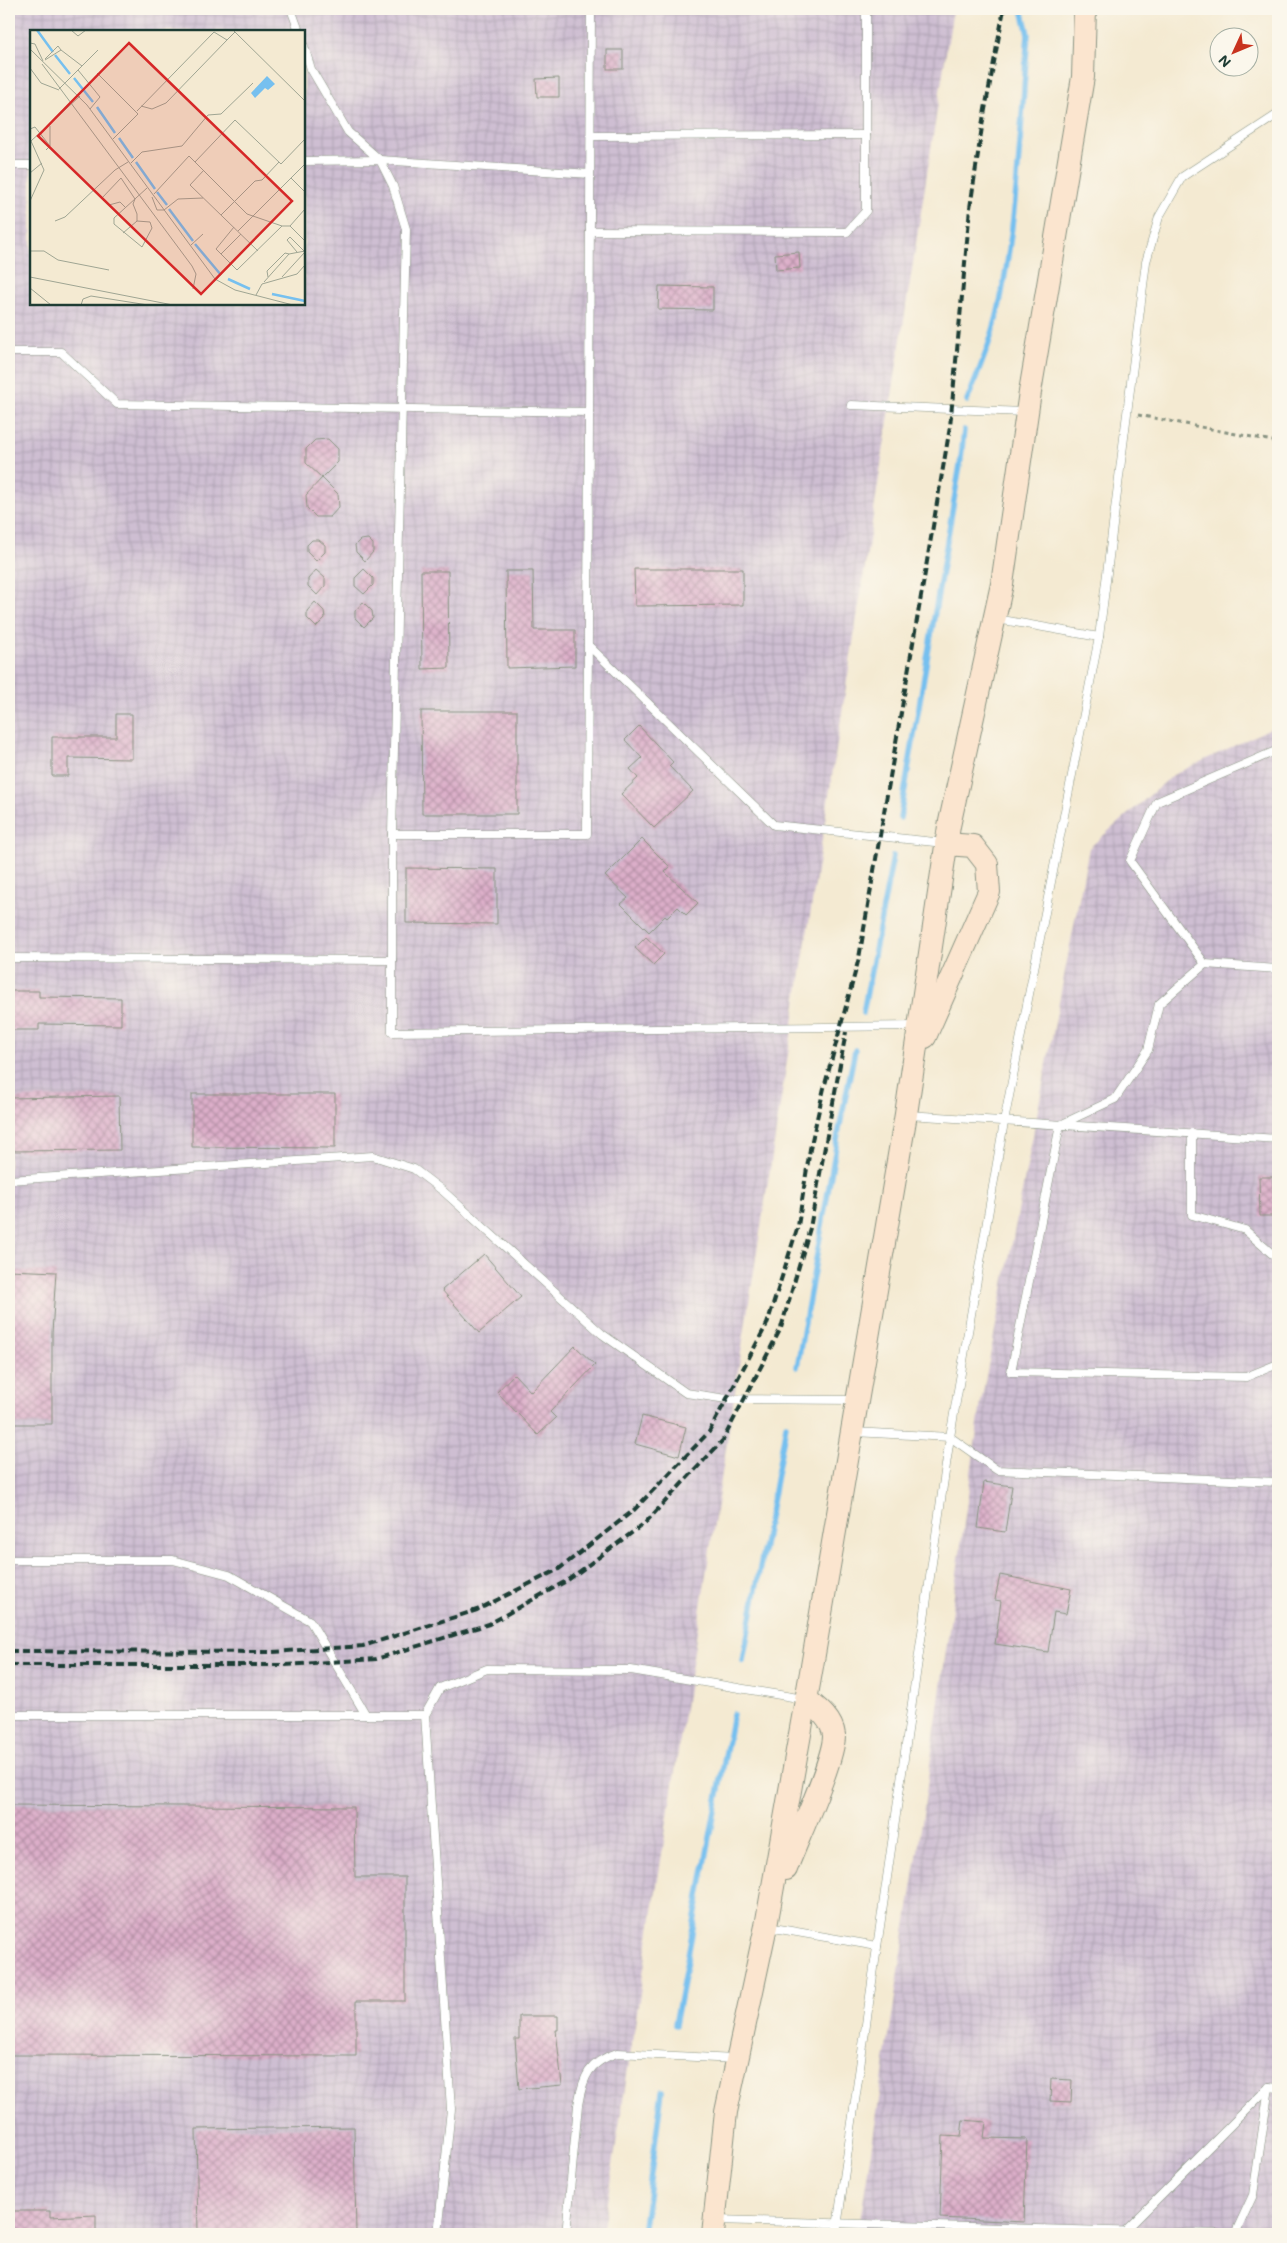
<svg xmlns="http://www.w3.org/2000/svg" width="1287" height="2243" font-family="Mali,sans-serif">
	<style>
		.industrial { fill: url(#industrial-grid); fill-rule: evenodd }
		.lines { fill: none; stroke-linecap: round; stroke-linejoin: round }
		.stream { stroke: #76c0ef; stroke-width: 5.5 }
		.building { fill: url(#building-cross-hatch) }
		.lane-casing { stroke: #8a9483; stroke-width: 9 }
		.secondary-casing { stroke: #8a9483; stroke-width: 24 }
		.path { stroke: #8a9483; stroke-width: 3; stroke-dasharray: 4 4; stroke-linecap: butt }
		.lane { stroke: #fff; stroke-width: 8 }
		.secondary { stroke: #fbe5cf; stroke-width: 22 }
		.rail { stroke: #1f3d34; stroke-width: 4; stroke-dasharray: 8 4; stroke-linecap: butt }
		.inset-river { fill: none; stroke: #76c0ef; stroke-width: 2.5 }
		.inset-road { fill: none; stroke: #9fa593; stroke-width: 1 }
		.view { fill: #d62828; fill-opacity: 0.15; stroke: #d62828; stroke-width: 2.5 }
		.inset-edge { fill: none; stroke: #1f3d34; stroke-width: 2.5 }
	</style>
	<defs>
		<pattern id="industrial-grid" width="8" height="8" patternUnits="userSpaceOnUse" patternTransform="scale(1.25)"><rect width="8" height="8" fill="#cebed2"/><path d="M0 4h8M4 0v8" fill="none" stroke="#b0a4b5"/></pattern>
		<pattern id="building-cross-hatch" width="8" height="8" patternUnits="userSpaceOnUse" patternTransform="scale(1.25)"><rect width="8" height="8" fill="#dcaec9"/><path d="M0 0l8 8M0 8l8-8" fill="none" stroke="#b28fa4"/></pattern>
	</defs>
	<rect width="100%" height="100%" fill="#fbf7ec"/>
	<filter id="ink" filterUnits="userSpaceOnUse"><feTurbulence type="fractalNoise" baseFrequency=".02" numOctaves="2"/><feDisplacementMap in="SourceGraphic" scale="10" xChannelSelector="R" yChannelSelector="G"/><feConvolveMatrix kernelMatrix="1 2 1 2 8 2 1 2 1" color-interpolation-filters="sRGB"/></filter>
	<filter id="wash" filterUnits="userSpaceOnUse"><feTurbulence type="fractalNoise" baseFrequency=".0096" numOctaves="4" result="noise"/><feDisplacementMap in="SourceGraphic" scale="20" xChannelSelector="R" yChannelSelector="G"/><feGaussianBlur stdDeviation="1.12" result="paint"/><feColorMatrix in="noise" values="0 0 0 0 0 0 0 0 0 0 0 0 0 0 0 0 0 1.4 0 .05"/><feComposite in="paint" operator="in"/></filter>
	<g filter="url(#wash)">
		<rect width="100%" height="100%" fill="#f4ead2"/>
		<!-- industrial -->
		<g class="industrial">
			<path d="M9 9H953L602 2234H9ZM31 31H304V304H31Z"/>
			<path d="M1273 727H1278V2234H858L918 1850 981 1402 1089 848 1173 775Z"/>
		</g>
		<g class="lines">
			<!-- stream -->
			<g class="stream">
				<path d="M967 401C981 366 996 330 1002 292 1018 208 1021 120 1028 34L1022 9"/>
				<path d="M900 818 961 459 964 430"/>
				<path d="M863 1013 893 856"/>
				<path d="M797 1367 838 1135 855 1050"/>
				<path d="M743 1661 786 1425"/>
				<path d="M675 2025 733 1714"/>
				<path d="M643 2234 662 2091"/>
			</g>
		</g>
		<g id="blocks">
			<!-- building -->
			<g class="building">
				<rect x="607" y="50" width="16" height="19"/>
				<path d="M559 78V97H537L536 79Z"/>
				<path d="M799 252 800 268 776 270 775 254Z"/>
				<path d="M659 286 713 287V310L658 309Z"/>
				<path d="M328 439 338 449V462L322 478 306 463V449L315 440Z"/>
				<path d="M322 478 338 494 339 507 330 517H316L307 508 306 495Z"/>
				<path d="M368 539 373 544V552L365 561 356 552 355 545 360 540Z"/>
				<path d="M312 540H319L325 545V552L316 561 307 552V545Z"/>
				<path d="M364 569 373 578V585L364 594 355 586V578Z"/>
				<path d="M634 569H743V605L635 606Z"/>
				<path d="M316 570 325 578V586L317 595 308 586V579Z"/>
				<path d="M421 571H448L449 668 422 669Z"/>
				<path d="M506 571H533L534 630H575V666L507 668Z"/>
				<path d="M315 602 324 611 325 618 316 627 307 618V611Z"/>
				<path d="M363 602 372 611 373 618 364 627 355 618V611Z"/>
				<path d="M421 711H517V814H422Z"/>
				<path d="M116 714H132V759L68 758V776H52V737H116Z"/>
				<path d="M639 726 673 762 669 766 693 791 654 828 621 794 638 778 630 769 642 758 625 740Z"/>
				<path d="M642 839 670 867 665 872 698 903 686 915 678 907 667 918 665 916 649 932 621 904 628 898 605 876Z"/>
				<path d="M406 868 497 869V924L406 923Z"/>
				<path d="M646 937 664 954 653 965 635 948Z"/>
				<path d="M9 991H39V997L121 998V1025L39 1024V1030H9Z"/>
				<path d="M192 1094H335V1148L192 1147Z"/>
				<path d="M119 1096 120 1150 9 1151V1098Z"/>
				<path d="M1259 1177H1273L1274 1216H1260Z"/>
				<path d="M484 1254 521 1297 479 1333 442 1290Z"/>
				<path d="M9 1270 56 1272 52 1333V1424H9Z"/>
				<path d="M575 1346 595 1365 550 1412 556 1418 538 1435 497 1392 514 1374 531 1392Z"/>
				<path d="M642 1416 686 1427 679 1456 635 1444Z"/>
				<path d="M984 1482 1012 1486 1005 1532 978 1528Z"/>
				<path d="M1000 1575 1071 1589 1066 1614 1054 1612 1048 1652 995 1644 1001 1601 995 1600Z"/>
				<path d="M9 1805 354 1807 355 1877H405V2001H356V2056L9 2055Z"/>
				<path d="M519 2016H558V2030H556L562 2085 519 2089 515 2039H519Z"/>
				<path d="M1051 2079 1072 2080 1071 2102 1050 2101Z"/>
				<path d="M963 2120 986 2122 984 2138 1027 2139 1024 2222 940 2218 943 2136 961 2137Z"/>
				<path d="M354 2127 356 2234 198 2233 196 2129Z"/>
				<path d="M9 2211H50V2217L96 2215V2234H9Z"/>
			</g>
		</g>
	</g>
	<g filter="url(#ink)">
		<use href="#blocks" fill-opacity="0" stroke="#8a9483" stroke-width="1"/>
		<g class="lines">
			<defs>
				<g id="lane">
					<path d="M291 9 299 31"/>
					<path d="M304 46 311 69 348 132 380 160 393 186 406 229 392 834V1032L917 1026"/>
					<path d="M591 136 866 135"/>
					<path d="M304 161 380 160 590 174"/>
					<path d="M9 165H31"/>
					<path d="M590 231 847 232 866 211V9"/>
					<path d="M9 352H61L117 404 589 412"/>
					<path d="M851 405 1025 412"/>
					<path d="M997 619 1099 637"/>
					<path d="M588 645 774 825 944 843"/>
					<path d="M392 834H587L591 9"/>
					<path d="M9 958 392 960"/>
					<path d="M1205 964 1130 861 1157 802 1278 750"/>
					<path d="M1278 969 1205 964 1159 1004 1148 1050 1115 1099 1060 1125 1011 1372 1246 1377 1278 1364"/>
					<path d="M908 1115 1278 1139"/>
					<path d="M1192 1133V1215L1245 1230 1278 1259"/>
					<path d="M9 1180 373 1156 414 1169 443 1191 602 1334 686 1393 727 1399 854 1400"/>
					<path d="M853 1432 950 1437 997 1470 1278 1482"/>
					<path d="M9 1560H173L229 1575 310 1621 366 1715"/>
					<path d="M9 1715H425"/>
					<path d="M768 1927 877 1946"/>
					<path d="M716 2220 1218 2234"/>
					<path d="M1126 2230 1269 2087 1278 2088"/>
					<path d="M438 2234 451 2109 425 1715 440 1688 487 1669 631 1670 804 1699"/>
					<path d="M566 2234 578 2105C583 2076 589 2062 617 2053L735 2059"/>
					<path d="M836 2234 950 1437 1004 1122 1099 637 1146 262 1159 217 1182 177 1278 114"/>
					<path d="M1235 2234 1253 2195 1269 2087"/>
				</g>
				<g id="secondary">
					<path d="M925 1037 989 892 987 864 973 846 946 844"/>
					<path d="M786 1869C796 1842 835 1759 834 1735 832 1719 817 1708 806 1699"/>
					<path d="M713 2234 726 2112 766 1926 811 1672 906 1114 949 826 1002 584 1030 392 1083 77 1085 9"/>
				</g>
			</defs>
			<!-- lane casing -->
			<use href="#lane" class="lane-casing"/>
			<!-- secondary casing -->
			<use href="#secondary" class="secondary-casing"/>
			<!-- path -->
			<path class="path" d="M1138 415 1278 442"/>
			<!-- lane -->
			<use href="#lane" class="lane"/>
			<!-- secondary -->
			<use href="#secondary" class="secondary"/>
			<!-- rail -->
			<g class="rail">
				<path d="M9 1651 272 1652 363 1646 477 1610 559 1569 634 1510 709 1432 767 1324 798 1226 810 1149 824 1088 859 958 950 427 970 208 983 120 1004 9"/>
				<path d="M9 1665H284L376 1659 489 1624 568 1580 645 1523 723 1440 781 1328 810 1228 846 1032"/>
			</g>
		</g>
	</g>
	<!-- overview -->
	<g transform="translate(30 30)">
		<rect width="275" height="275" fill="#f4ead2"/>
		<path d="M237 46 245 54 238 60 235 58 225 68 221 63Z" fill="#76c0ef"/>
		<path class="inset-river" d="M7 0 23 22M25 25 40 44M44 48 63 72M67 77 85 103M89 108 103 128M106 132 125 159M127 162 137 175M139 179 163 211M165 214 191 245M198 249 220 259M242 264 275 271"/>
		<path class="inset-road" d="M41 0 48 6 56 0M205 2 275 71M0 13 5 14 13 31M0 19 57 75 185 249 205 260 263 275M15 29 28 16 31 20M15 30 31 20 52 36M12 34 162 236 166 244 163 259M0 38 11 53 29 60M48 40 70 67 60 79M67 43 108 84 83 109M29 59 68 20M111 76 122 79 136 73 197 10M107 81 184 2 197 10 205 2 203 0M0 99 5 97 20 116M16 120 20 116V96M165 132 205 90 251 134 275 109M101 133 112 122 152 116 178 85 191 84 223 53M275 134 261 148 275 162M174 140 160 155 228 221M0 143 12 133M124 164 159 126 217 184 252 196M122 167 127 180H134M0 171 14 140 1 111 50 66M134 180 148 169 173 168M191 185 225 151 232 150 249 132M25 191 35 187 85 140 98 132M107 191 120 192 122 198 112 217 84 194V188L117 158M260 196 275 179M204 197 186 219 207 240 252 196H260L275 211M208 201 261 148M93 203 107 191V184L103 174 105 169 91 148 72 168 79 175 90 172 96 178M161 215 173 204M0 221H14L28 230 79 240M267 222 257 210 260 207 274 221M191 224 211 204M0 247 143 275M238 247 237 241 255 223 259 224M252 247 275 222M234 252 259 224 275 221M0 258 21 275M226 265 232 254 267 244 275 235M51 275 53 269 61 266 118 275"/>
		<path class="view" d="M99 13 262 171 171 264 8 106Z"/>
		<rect width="275" height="275" class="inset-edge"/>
	</g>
	<!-- margin -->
	<rect width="1287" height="2243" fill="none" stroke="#fbf7ec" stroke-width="30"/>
	<!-- north arrow -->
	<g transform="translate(1234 52) rotate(226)"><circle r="24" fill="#fbf7ec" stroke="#a3ada2"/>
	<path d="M0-4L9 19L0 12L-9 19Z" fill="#c8321e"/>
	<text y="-8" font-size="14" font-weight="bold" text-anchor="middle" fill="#1f3d34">N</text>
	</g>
</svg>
